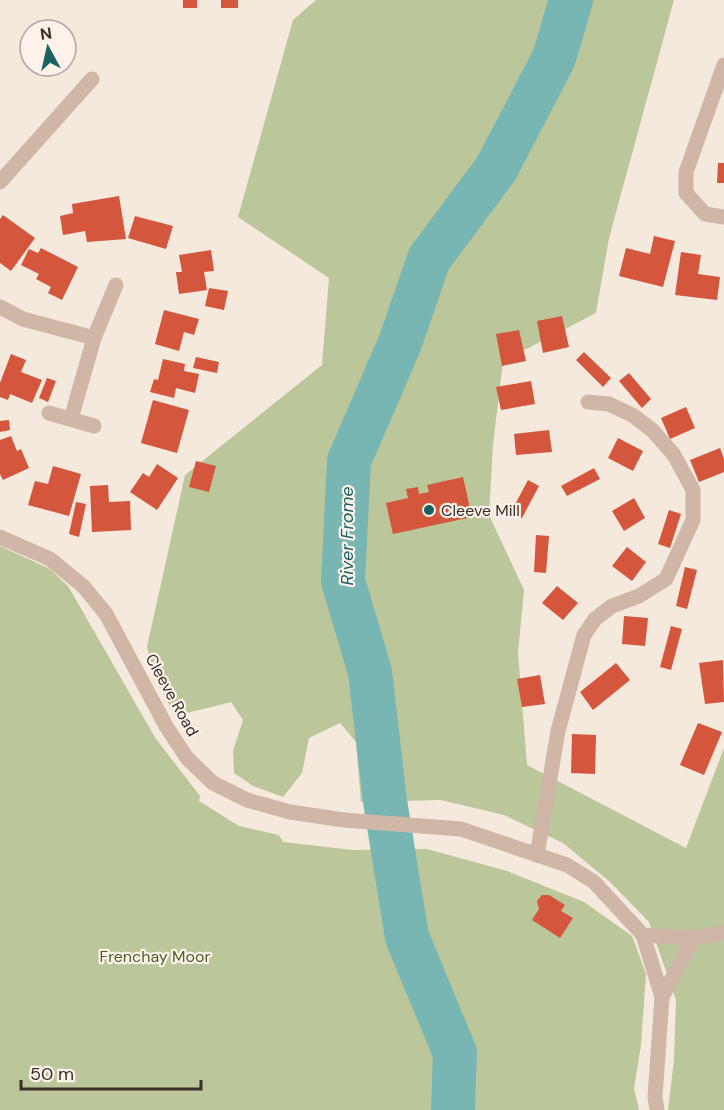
<svg xmlns="http://www.w3.org/2000/svg" width="724" height="1110" font-family="'DM Sans',sans-serif">
	<style>
		.green { fill: #bbc69b }
		.lines { fill: none; stroke-linecap: round; stroke-linejoin: round }
		.river { stroke: #78b6b4; stroke-width: 44 }
		.building { fill: #d3563d }
		.minor { stroke: #cfb6a7; stroke-width: 15 }
		.poi-dot { fill: #186261; stroke: #fcf2ea; stroke-width: 2 }
		.labels { text-anchor: middle; dominant-baseline: central; stroke-width: 4.5; stroke-linejoin: round; paint-order: stroke }
		.poi-label { font-size: 16px; fill: #3b2d28; stroke: #fcf2ea; text-anchor: start }
		.street-label { font-size: 16px; fill: #3b2d28; stroke: #fcf2ea }
		.park-label { font-size: 16px; fill: #4d5c29; stroke: #fcf2ea }
		.water-label { font-size: 18px; font-style: italic; fill: #186261; stroke: #fcf2ea }
	</style>
	<rect width="100%" height="100%" fill="#f5e8dd"/>
	<!-- green -->
	<g class="green">
		<path d="M316 0H674L609 238 596 313 503 361 493 445 489 515 524 590 518 653 527 765 686 848 724 748V1110H668L674 1060 676 1000 649 922 609 881 563 843 504 815 441 800 361 802 356 742 340 723 309 738 302 773 283 797 253 786 234 773 233 751 243 720 231 702 175 716 155 678 147 647 185 475 322 365 329 278 238 217 293 20Z"/>
		<path d="M0 546 50 569 68 586 156 739 200 796 199 801 239 826 279 835 283 842 353 850 427 849 507 871 584 902 632 936 646 974 641 1045 634 1088 639 1110H0Z"/>
	</g>
	<g class="lines">
		<!-- river -->
		<path class="river" d="M453 1110 455 1053 407 937 385 801 370 672 343 581 349 461 400 343 429 259 496 169 554 58 571 0"/>
	</g>
	<!-- building -->
	<g class="building">
		<rect x="183" y="0" width="14" height="8"/>
		<rect x="221" y="0" width="17" height="8"/>
		<path d="M718 163H724V183H717Z"/>
		<path d="M119 196 126 239 87 242 85 231 63 235 60 216 73 213 72 204Z"/>
		<path d="M3 215 35 238 11 271 0 263V219Z"/>
		<path d="M135 216 173 226 166 249 128 238Z"/>
		<path d="M654 236 675 241 663 287 619 276 626 248 650 254Z"/>
		<path d="M41 248 78 267 62 300 48 293 51 287 36 279 39 274 21 265 29 249 38 253Z"/>
		<path d="M211 250 214 271 204 272 207 290 179 294 176 272H182L179 255Z"/>
		<path d="M681 252 701 255 698 274 720 277 717 300 675 295Z"/>
		<path d="M209 288 228 291 224 310 205 306Z"/>
		<path d="M164 310 199 319 194 335 184 332 179 351 155 344Z"/>
		<path d="M562 316 569 347 543 353 537 321Z"/>
		<path d="M519 330 526 361 502 366 496 334Z"/>
		<path d="M584 352 611 378 603 387 576 360Z"/>
		<path d="M11 354 26 360 21 372 42 380 32 403 10 394 8 400 0 397V383Z"/>
		<path d="M196 357 219 362 217 373 193 368Z"/>
		<path d="M163 359 185 364 184 371 199 374 195 393 176 388 174 398 150 392 154 379 158 380Z"/>
		<path d="M629 373 651 399 642 408 619 381Z"/>
		<path d="M47 378 56 381 48 402 39 398Z"/>
		<path d="M531 381 535 404 501 410 496 387Z"/>
		<path d="M153 400 189 410 177 453 141 443Z"/>
		<path d="M686 407 695 428 670 439 661 418Z"/>
		<path d="M9 420 10 430 0 432V421Z"/>
		<path d="M549 430 552 452 516 455 514 434Z"/>
		<path d="M11 436 17 451 21 449 29 468 3 480 0 474V440Z"/>
		<path d="M618 438 643 451 633 471 608 458Z"/>
		<path d="M720 448 724 459V472L699 482 690 460Z"/>
		<path d="M196 461 216 466 209 492 189 487Z"/>
		<path d="M157 464 178 478 157 510 130 492 143 473 149 477Z"/>
		<path d="M53 466 81 474 69 516 28 505 35 481 48 484Z"/>
		<path d="M594 468 600 479 567 496 561 486Z"/>
		<path d="M463 477 472 517 393 534 386 503 408 498 406 489 418 487 419 494 429 492 427 485Z"/>
		<path d="M528 480 539 486 522 518 511 512Z"/>
		<path d="M108 485 109 502 130 501 131 530 92 532 90 486Z"/>
		<path d="M634 498 645 518 624 531 612 511Z"/>
		<path d="M76 502 86 504 79 537 69 534Z"/>
		<path d="M669 510 681 514 670 548 658 544Z"/>
		<path d="M536 535 549 536 546 573 534 572Z"/>
		<path d="M627 547 646 562 632 581 612 566Z"/>
		<path d="M685 567 697 570 687 609 676 606Z"/>
		<path d="M557 586 578 603 563 620 542 603Z"/>
		<path d="M624 616 648 618 645 646 622 644Z"/>
		<path d="M671 626 682 629 671 670 660 667Z"/>
		<path d="M723 660 724 702 705 704 699 663Z"/>
		<path d="M616 663 630 680 593 710 580 692Z"/>
		<path d="M540 675 545 704 522 707 517 679Z"/>
		<path d="M698 723 722 732 704 775 680 765Z"/>
		<path d="M572 734 596 735 595 774 571 773Z"/>
		<path d="M542 895H549L565 905 561 911 573 918 560 938 532 920 539 909 537 901Z"/>
	</g>
	<g class="lines">
		<!-- minor -->
		<g class="minor">
			<path d="M724 65 686 172V193L705 214 724 217"/>
			<path d="M0 182 92 79"/>
			<path d="M0 307 23 319 94 338"/>
			<path d="M49 413 94 426"/>
			<path d="M71 419 94 338 116 285"/>
			<path d="M0 537 50 559 83 586 106 614 166 726 187 758 213 783 247 800 290 812 344 820 461 829 567 865 594 882 643 935 662 997 655 1097 657 1110"/>
			<path d="M537 855 558 731 584 635 595 619 612 606 639 596 666 579 693 520V490L674 455 653 431 634 416 609 404 588 402"/>
			<path d="M643 935 694 938 662 997"/>
			<path d="M694 938 724 933"/>
		</g>
	</g>
	<!-- markers -->
	<circle class="poi-dot" cx="429" cy="510" r="6"/>
	<g class="labels">
		<!-- poi labels -->
		<g class="poi-label">
			<text x="441" y="510">Cleeve Mill</text>
		</g>
		<!-- street labels -->
		<g class="street-label">
			<text transform="translate(172 695) rotate(61)">Cleeve Road</text>
		</g>
		<!-- park labels -->
		<g class="park-label">
			<text x="155" y="956">Frenchay Moor</text>
		</g>
		<!-- water labels -->
		<g class="water-label">
			<text transform="translate(347 536) rotate(-90)">River Frome</text>
		</g>
	</g>
	<!-- north arrow -->
	<g transform="translate(48 48) rotate(352)"><circle r="28" fill="#fcf2ea" stroke="#afa39c" stroke-width="1.5"/>
	<path d="M0-4.5L10 22L0 15L-10 22Z" fill="#186261"/>
	<text y="-9" font-size="16" font-weight="bold" text-anchor="middle" fill="#3b2d28">N</text>
	</g>
	<!-- scale -->
	<path d="M21 1080v9h180v-9" fill="none" stroke="#3b2d28" stroke-width="3"/>
	<text x="30" y="1080" font-size="18" fill="#3b2d28" stroke="#fcf2ea" stroke-width="4.5" paint-order="stroke">50 m</text>
</svg>
